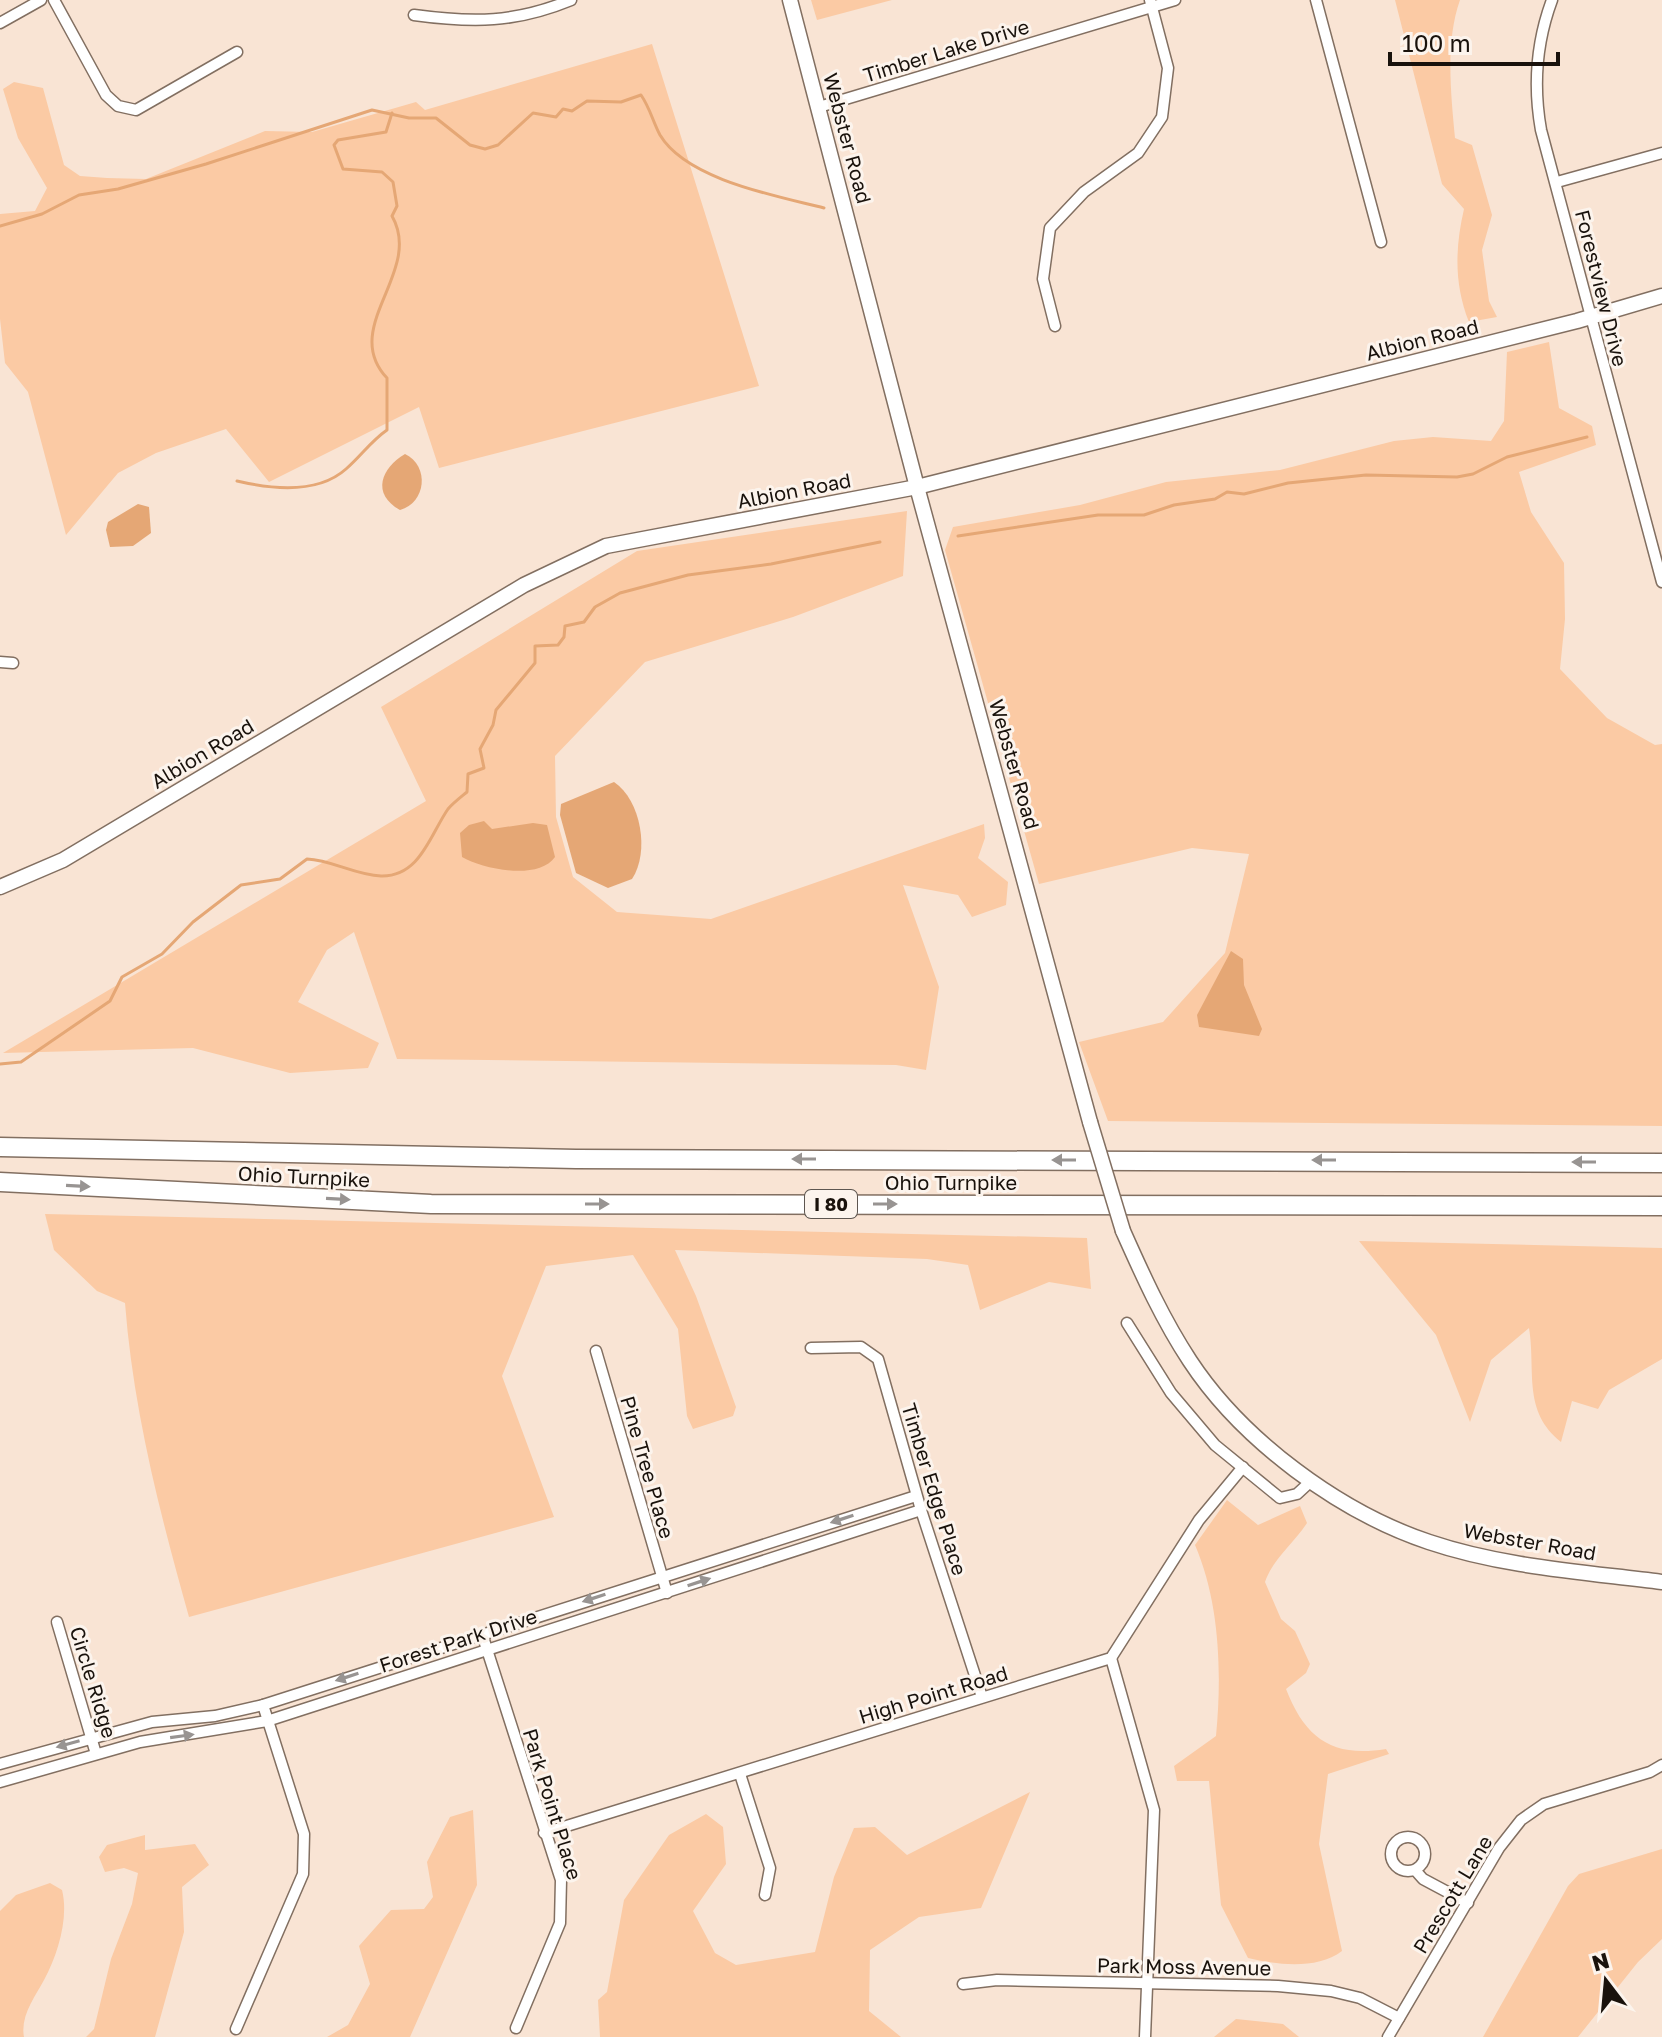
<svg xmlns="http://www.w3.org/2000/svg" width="1662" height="2037" font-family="'Golos Text',sans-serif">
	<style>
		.green { fill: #fbcaa4 }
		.water { fill: #e5a775 }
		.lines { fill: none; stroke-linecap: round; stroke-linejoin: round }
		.stream { stroke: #e5a775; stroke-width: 3 }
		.street-casing { stroke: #826f61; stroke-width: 13 }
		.secondary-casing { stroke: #826f61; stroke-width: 17 }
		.highway-casing { stroke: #826f61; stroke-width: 21 }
		.street { stroke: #fff; stroke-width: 10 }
		.secondary { stroke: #fff; stroke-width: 14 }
		.highway { stroke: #fff; stroke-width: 18 }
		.secondary-bridge-casing { stroke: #826f61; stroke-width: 17; stroke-linecap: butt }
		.secondary-bridge { stroke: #fff; stroke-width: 14 }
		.oneway { fill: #989492 }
		.labels { text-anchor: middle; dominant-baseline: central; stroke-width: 6; stroke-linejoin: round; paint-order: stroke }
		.shield { fill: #fcf4ed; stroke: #5d5650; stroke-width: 2 }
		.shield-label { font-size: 18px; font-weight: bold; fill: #19120c }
		.street-label { font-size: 20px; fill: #19120c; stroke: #fcf4ed }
	</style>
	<rect width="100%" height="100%" fill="#f9e4d4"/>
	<!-- green -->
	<g class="green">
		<path d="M811 0H892L817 20Z"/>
		<path d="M1395 0H1460C1445 42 1451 94 1455 138L1472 145 1492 215 1482 250 1489 301 1497 317 1469 322C1454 284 1455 248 1464 209L1442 184Z"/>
		<path d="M652 44 759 386 439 468 419 407 269 482 226 429 156 453 118 473 66 535 28 392 5 363 0 319V214L35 211 47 188 18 138 3 89 14 82 43 88 64 165 80 176 107 178 146 179 265 131 312 132 416 102 425 110Z"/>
		<path d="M1549 342 1559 408 1592 426 1596 445 1519 472 1531 512 1564 563 1565 619 1560 669 1607 718 1655 745 1662 744V1126L1108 1121 1079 1042 1163 1022 1225 953 1249 854 1192 848 1039 884 945 550 953 527 1080 505 1166 482 1280 470 1394 441 1433 437 1491 441 1504 421 1507 352Z"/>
		<path d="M907 511 903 576 793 617 645 662 555 756 556 817 573 877 617 912 711 919 984 824 985 838 978 858 1008 882 1006 905 972 917 958 895 903 885 939 987 926 1070 896 1065 397 1059 354 932 327 950 298 1002 379 1043 368 1068 290 1073 193 1048 3 1053 426 801 381 707 637 551Z"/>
		<path d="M45 1214 1087 1238 1091 1289 1049 1282 980 1310 968 1265 927 1259 675 1250 696 1296 736 1407 733 1416 693 1429 687 1416 678 1329 633 1255 546 1266 502 1376 554 1517 189 1617C160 1514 133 1409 125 1303L97 1291 54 1250Z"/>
		<path d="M1359 1241 1662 1248V1359L1609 1390 1598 1409 1572 1401 1561 1442C1522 1411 1536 1371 1529 1328L1491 1360 1470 1422 1436 1335Z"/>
		<path d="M1227 1500 1258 1525 1300 1506 1307 1523C1294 1543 1272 1560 1265 1582L1281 1619 1295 1631 1310 1664 1306 1673 1286 1689C1305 1738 1332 1758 1386 1749L1389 1754 1328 1774 1319 1844 1342 1951C1317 1970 1277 1965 1248 1958L1221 1905 1209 1781H1177L1174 1766 1216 1736C1222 1674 1220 1603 1195 1545Z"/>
		<path d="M1030 1792 981 1908 919 1917 870 1950 869 2011 901 2037H600L598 2000 607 1992 624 1900 669 1835 706 1814 723 1827 726 1864 693 1911 715 1953 736 1965 815 1952 834 1877 854 1828 875 1827 907 1855Z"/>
		<path d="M473 1810 477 1885 410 2037H327L348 2025 370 1984 359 1946 391 1910 424 1909 433 1897 427 1862 450 1817Z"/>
		<path d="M145 1835V1850L195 1844 209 1865 182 1887 184 1932 155 2037H86L94 2029 111 1959 132 1904 138 1873 124 1868 105 1872 99 1857 107 1845Z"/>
		<path d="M1662 1849V1939L1638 1962 1578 2037H1483L1568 1886 1579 1874Z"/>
		<path d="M50 1883 62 1890C69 1917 58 1955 44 1980 35 1997 20 2016 24 2037H0V1911L16 1895Z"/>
		<path d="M1236 2019 1283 2024 1299 2037H1214Z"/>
	</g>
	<!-- water -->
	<g class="water">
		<path d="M405 454C430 466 426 503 400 510 371 494 381 468 405 454Z"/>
		<path d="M138 504 149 507 151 533 133 546 110 547 106 530 108 522Z"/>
		<path d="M614 782C641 800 650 852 632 879L608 888 576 873 560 815 561 804Z"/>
		<path d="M484 821 492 829 533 823 547 825 555 857C538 881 483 869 462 857L460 833 469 825Z"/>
		<path d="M1231 951 1243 959 1244 985 1262 1029 1259 1036 1199 1027 1197 1015Z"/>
	</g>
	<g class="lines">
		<!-- stream -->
		<g class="stream">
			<path d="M0 226 42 214 79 195 118 189 206 164 372 110 409 118H436L470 145 485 149 498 145 533 113 556 117 563 109 572 111 587 101 621 102 641 95C650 108 653 122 660 135 687 180 777 196 824 208"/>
			<path d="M237 481C271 489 317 495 346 469 361 456 371 441 387 430V378C339 327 424 272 392 216L397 206 393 182 382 172 343 169 334 145 338 140 386 132 392 113"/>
			<path d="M958 536 1098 515H1144L1174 505 1215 499 1227 492 1244 494 1288 483 1366 475 1457 477 1473 474 1507 457 1587 437"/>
			<path d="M0 1064 21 1062 110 1001 122 977 162 954 193 922 241 885 280 879 307 859C332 860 355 875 381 876 420 877 430 835 448 809 453 803 461 797 467 792L468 774 484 768 480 749 493 725 496 710 535 663V646L558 645 564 637 565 626 584 622 595 607 620 593 688 575 771 564 880 542"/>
		</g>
		<defs>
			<g id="street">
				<path d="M54 0 106 95 118 106 136 110 237 52"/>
				<path d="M1316 0 1381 242"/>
				<path d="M1552 0C1536 43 1533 85 1541 130L1662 582"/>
				<path d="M414 15C473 23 515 23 571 0"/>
				<path d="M0 23 41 0"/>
				<path d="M819 107 1175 0"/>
				<path d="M1557 182 1662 153"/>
				<path d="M1055 326 1043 279 1050 228 1084 192 1138 153 1162 117 1168 68 1150 0"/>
				<path d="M0 662 13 663"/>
				<path d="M1127 1323 1171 1393 1215 1445 1280 1498 1297 1494 1310 1482"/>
				<path d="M811 1348 861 1347 878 1359 921 1510 982 1697"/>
				<path d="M596 1351 667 1593"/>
				<path d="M57 1622 96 1754"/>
				<path d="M482 1634 561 1880 560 1923 516 2028"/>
				<path d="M1111 1658 1154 1810 1145 2037"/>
				<path d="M0 1764 152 1722 215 1716 263 1705 916 1496"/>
				<path d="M740 1774 770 1868 765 1895"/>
				<path d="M0 1782 140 1742 267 1721 921 1510"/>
				<path d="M544 1833 1111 1658 1199 1520 1243 1467"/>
				<circle cx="1408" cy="1854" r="17"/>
				<path d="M1415 1870 1423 1879 1468 1903"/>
				<path d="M963 1984 997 1980 1278 1986 1331 1991 1360 1998 1399 2018"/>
				<path d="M236 2029 303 1874 304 1834 263 1705"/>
				<path d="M1388 2037 1499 1848 1521 1820 1544 1804 1650 1772 1662 1765"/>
			</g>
			<g id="secondary">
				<path d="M790 0 917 487 1090 1122"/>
				<path d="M0 887 63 860 524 585 606 546 917 487 1577 321 1662 296"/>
				<path d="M1123 1231C1143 1276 1163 1320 1190 1361 1242 1440 1339 1512 1429 1542 1503 1567 1584 1572 1662 1582"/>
			</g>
			<g id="highway">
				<path d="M0 1147 576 1159 1662 1163"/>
				<path d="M0 1182 431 1204 1662 1206"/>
			</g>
		</defs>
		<!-- street casing -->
		<use href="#street" class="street-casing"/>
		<!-- secondary casing -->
		<use href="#secondary" class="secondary-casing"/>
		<!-- highway casing -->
		<use href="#highway" class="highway-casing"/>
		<!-- street -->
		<use href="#street" class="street"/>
		<!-- secondary -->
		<use href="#secondary" class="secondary"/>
		<!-- highway -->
		<use href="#highway" class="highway"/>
		<defs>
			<path id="secondary-bridge" d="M1090 1122 1123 1231"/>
		</defs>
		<!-- secondary-bridge casing -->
		<use href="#secondary-bridge" class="secondary-bridge-casing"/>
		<!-- secondary-bridge -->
		<use href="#secondary-bridge" class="secondary-bridge"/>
	</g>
	<!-- one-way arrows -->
	<defs><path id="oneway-solid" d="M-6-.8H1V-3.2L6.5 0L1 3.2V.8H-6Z" transform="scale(2)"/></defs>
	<g class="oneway">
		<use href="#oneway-solid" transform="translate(804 1159) rotate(-180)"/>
		<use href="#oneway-solid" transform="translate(1064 1160) rotate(-180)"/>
		<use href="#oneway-solid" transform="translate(1324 1160) rotate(-180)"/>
		<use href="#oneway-solid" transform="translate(1584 1162) rotate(-180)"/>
		<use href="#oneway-solid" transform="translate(78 1186) rotate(3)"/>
		<use href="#oneway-solid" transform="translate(338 1199) rotate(3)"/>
		<use href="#oneway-solid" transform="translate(597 1204)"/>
		<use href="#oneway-solid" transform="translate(885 1204)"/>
		<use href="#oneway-solid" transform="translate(842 1519) rotate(162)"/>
		<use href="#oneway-solid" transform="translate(699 1582) rotate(-18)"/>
		<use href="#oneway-solid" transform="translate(594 1598) rotate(162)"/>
		<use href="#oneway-solid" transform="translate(347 1677) rotate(162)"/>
		<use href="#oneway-solid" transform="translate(182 1736) rotate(-8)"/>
		<use href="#oneway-solid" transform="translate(68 1744) rotate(164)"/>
	</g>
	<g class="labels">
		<!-- shield labels -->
		<rect class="shield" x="805" y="1190" width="52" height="28" rx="6"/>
		<g class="shield-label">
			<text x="831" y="1204">I 80</text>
		</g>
		<!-- street labels -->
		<g class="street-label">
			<text transform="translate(946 50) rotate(-17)">Timber Lake Drive</text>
			<text transform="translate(848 138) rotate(75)">Webster Road</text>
			<text transform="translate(1602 288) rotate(76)">Forestview Drive</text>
			<text transform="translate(1422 339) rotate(-14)">Albion Road</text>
			<text transform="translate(794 490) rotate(-11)">Albion Road</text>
			<text transform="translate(202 753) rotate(-31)">Albion Road</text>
			<text transform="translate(1015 764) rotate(74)">Webster Road</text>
			<text transform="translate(304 1176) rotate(3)">Ohio Turnpike</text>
			<text x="951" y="1182">Ohio Turnpike</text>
			<text transform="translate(648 1467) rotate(74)">Pine Tree Place</text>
			<text transform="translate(935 1489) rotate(73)">Timber Edge Place</text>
			<text transform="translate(1530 1541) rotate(10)">Webster Road</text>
			<text transform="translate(458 1640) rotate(-18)">Forest Park Drive</text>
			<text transform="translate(94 1682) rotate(73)">Circle Ridge</text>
			<text transform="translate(933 1694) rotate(-17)">High Point Road</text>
			<text transform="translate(553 1804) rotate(73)">Park Point Place</text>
			<text transform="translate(1452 1894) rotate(-59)">Prescott Lane</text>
			<text transform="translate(1184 1966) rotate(1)">Park Moss Avenue</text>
		</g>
	</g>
	<!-- north arrow -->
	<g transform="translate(1606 1981) rotate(344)" stroke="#fcf4ed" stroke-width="6" paint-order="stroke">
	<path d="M0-6L14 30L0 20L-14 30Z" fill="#19120c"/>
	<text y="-12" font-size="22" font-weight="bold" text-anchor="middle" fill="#19120c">N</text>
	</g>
	<!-- scale -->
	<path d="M1390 52v12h168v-12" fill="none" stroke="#19120c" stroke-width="4"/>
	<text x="1402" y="52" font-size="24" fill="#19120c" stroke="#fcf4ed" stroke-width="6" paint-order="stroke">100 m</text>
</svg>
